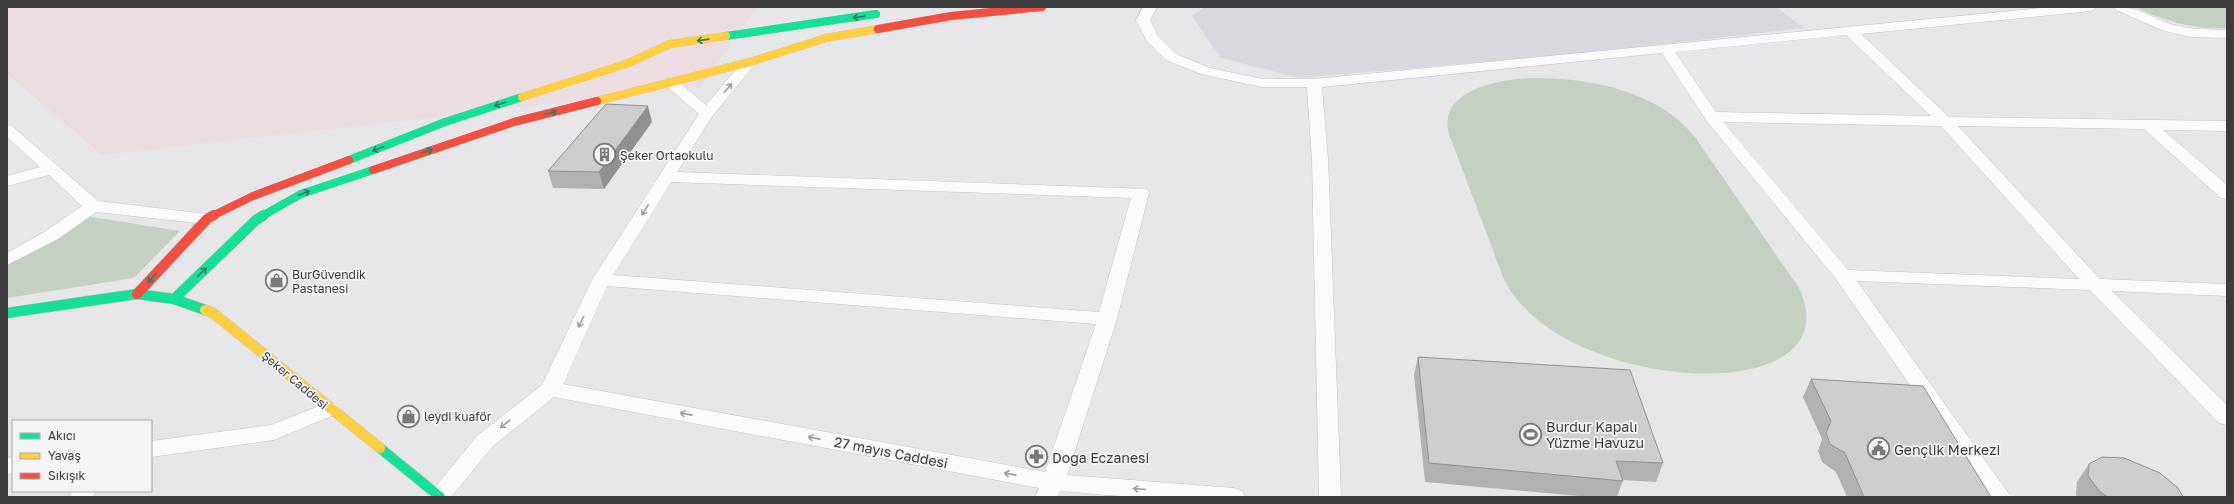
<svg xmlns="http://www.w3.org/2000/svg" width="2234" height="504" font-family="'Golos Text',sans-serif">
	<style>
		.built { fill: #d9d8df }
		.industrial { fill: #ecdde0 }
		.green { fill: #c4d0c2 }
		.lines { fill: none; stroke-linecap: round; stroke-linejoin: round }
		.street-casing { stroke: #c4c4c6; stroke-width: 1 }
		.fast-far1-casing { stroke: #c4c4c6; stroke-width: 8 }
		.fast-casing { stroke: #c4c4c6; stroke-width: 11 }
		.slow-far1-casing { stroke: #c4c4c6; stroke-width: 8 }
		.slow-casing { stroke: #c4c4c6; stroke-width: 11 }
		.jam-far1-casing { stroke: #c4c4c6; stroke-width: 8 }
		.jam-casing { stroke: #c4c4c6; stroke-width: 11 }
		.street { fill: #fbfbfc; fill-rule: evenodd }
		.fast-far1 { stroke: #16e098; stroke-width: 8 }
		.fast { stroke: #16e098; stroke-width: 10 }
		.slow-far1 { stroke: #ffcf43; stroke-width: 8 }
		.slow { stroke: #ffcf43; stroke-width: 10 }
		.jam-far1 { stroke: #f24e42; stroke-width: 8 }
		.jam { stroke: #f24e42; stroke-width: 10 }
		.wall { fill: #b2b1b2 }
		.shaded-wall { fill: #919091 }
		.building { fill: #cfcecf; stroke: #919091 }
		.oneway { stroke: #2d7e61 }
		.oneway2 { stroke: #9c9c9c }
		.labels { text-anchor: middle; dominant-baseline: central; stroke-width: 3.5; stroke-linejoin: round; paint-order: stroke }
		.poi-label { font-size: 12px; fill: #3c3c3d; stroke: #f4f4f7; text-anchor: start }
		.street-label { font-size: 12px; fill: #3c3c3d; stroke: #f4f4f7 }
		.near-poi-label { font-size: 14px; fill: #3c3c3d; stroke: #f4f4f7; text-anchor: start }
		.near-street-label { font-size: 14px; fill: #3c3c3d; stroke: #f4f4f7 }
	</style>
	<rect width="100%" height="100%" fill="#e7e7e9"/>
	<!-- built -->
	<path class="built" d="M1205 7H1776L1804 28 1576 54 1300 78 1221 58 1192 16Z"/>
	<!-- industrial -->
	<path class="industrial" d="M7 7H757L700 87 102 155 7 74Z"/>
	<!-- green -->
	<g class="green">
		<path d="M2135 7H2227V28C2196 30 2163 21 2135 7Z"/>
		<path d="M1530 78C1586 77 1658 90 1695 137L1799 288C1857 413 1555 394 1503 277L1449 134C1437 89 1500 80 1530 78Z"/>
		<path d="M86 216 180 231 134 278 7 298V263Z"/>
	</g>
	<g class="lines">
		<defs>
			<g id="street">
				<path d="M1143 7H1157L1150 20 1158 36 1176 54 1210 68 1262 79H1314L2051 7H2098L2091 11 1861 34 1949 117 2227 121V131L2163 130 2227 185V199L2221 198 2144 129 1958 126 2100 279 2227 284V296L2112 291 2227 405V425L2219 423 2090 290 1857 281 2011 497H1988L1836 279 1706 120 1662 53 1322 87 1328 159 1341 497H1319L1312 159 1307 87H1262L1201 74 1166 60 1147 41 1136 20ZM1846 35 1931 116 1716 112 1675 52ZM1723 122 1941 126 2079 279 1848 270Z"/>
				<path d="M2114 7C2142 7 2150 18 2174 25 2191 30 2209 29 2227 30V38L2191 37 2164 31 2116 10Z"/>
				<path d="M750 58 757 62 713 115 677 172 1147 189 1149 193 1117 319 1067 475 1234 488 1242 491 1245 497H1132L1060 491 1057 497H1035L1039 488 554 397 493 446 451 497H427L477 436 542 385 592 280 699 114 665 85 663 82 665 79H675L706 105 745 59ZM671 182 1131 198 1099 312 613 275ZM607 286 1096 324 1045 472 563 384Z"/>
				<path d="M7 124 12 126 98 201 207 214 213 215 216 219 213 223 207 224 96 212 58 239 7 265V253L46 231 82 206 49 175 7 186V176L40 167 7 137Z"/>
				<path d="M329 402 336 404 340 409 336 414 274 440 151 457V441L271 425Z"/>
				<path d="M13 457V473L7 474V458Z"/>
				<path d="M72 491H96L93 497H69Z"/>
			</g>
			<g id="fast-far1">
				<path d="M726 36 876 14"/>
				<path d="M349 160 445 122 522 97"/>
				<path d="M262 216 301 194 373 170"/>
			</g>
			<g id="fast">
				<path d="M174 299 256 220 264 215"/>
				<path d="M7 313 137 294 174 299 205 310"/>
				<path d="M380 448 440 497"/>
			</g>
			<g id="slow-far1">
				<path d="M522 97 626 64 670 44 726 36"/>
				<path d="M597 101 750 62 826 38 878 29"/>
			</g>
			<path id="slow" d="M205 310 213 313 380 448"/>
			<g id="jam-far1">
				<path d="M878 29 951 16 1042 7"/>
				<path d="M373 170 514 122 597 101"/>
				<path d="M212 216 253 196 349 160"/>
			</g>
			<path id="jam" d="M137 294 207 219 214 215"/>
		</defs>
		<!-- street casing -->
		<use href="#street" class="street-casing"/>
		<!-- fast-far1 casing -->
		<use href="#fast-far1" class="fast-far1-casing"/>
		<!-- fast casing -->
		<use href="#fast" class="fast-casing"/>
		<!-- slow-far1 casing -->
		<use href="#slow-far1" class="slow-far1-casing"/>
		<!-- slow casing -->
		<use href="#slow" class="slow-casing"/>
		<!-- jam-far1 casing -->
		<use href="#jam-far1" class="jam-far1-casing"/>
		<!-- jam casing -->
		<use href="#jam" class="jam-casing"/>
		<!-- street -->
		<use href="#street" class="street"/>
		<!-- fast-far1 -->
		<use href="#fast-far1" class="fast-far1"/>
		<!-- fast -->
		<use href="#fast" class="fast"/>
		<!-- slow-far1 -->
		<use href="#slow-far1" class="slow-far1"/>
		<!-- slow -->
		<use href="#slow" class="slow"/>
		<!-- jam-far1 -->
		<use href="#jam-far1" class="jam-far1"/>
		<!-- jam -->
		<use href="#jam" class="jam"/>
	</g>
	<!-- wall -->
	<g class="wall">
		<path d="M652 122 604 189 553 188 548 171Z"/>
		<path d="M1418 357 1663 463 1656 482 1623 480 1617 497H1590L1425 482 1414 375Z"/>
		<path d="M1811 379 1991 497H1847L1836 472 1822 462 1818 451 1822 439 1803 397Z"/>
		<path d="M2089 464 2183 497H2078L2076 495 2077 482Z"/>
	</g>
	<!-- shaded-wall -->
	<path class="shaded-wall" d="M648 106 652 122 604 189 599 172Z"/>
	<!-- building -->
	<g class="building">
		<path d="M606 104 648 106 599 172 548 171Z"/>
		<path d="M1418 357 1630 370 1663 463 1616 461 1623 481 1429 463Z"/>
		<path d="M1811 379 1923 386 1991 497H1864L1845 453 1830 444 1826 433 1831 421Z"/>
		<path d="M2102 457 2124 458 2160 473 2178 488 2183 497H2108L2100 492 2088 476 2089 464Z"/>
	</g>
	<!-- one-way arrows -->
	<defs><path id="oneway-shaft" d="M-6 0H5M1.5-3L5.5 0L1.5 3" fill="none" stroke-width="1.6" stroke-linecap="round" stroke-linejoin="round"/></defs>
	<g class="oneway">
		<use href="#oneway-shaft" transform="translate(859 17) rotate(172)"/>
		<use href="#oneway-shaft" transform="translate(703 40) rotate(172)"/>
		<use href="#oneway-shaft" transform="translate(500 104) rotate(162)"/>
		<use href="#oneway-shaft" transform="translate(551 113) rotate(-14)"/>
		<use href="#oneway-shaft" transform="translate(378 149) rotate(158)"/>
		<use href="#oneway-shaft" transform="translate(427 151) rotate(-19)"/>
		<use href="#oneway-shaft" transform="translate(304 193) rotate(-22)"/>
		<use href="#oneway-shaft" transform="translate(202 272) rotate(-44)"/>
		<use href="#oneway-shaft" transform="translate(152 278) rotate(133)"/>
	</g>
	<g class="oneway2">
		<use href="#oneway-shaft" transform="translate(728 88) rotate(-50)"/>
		<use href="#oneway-shaft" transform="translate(645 210) rotate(122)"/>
		<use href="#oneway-shaft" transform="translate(581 322) rotate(115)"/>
		<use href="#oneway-shaft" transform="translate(686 414) rotate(-169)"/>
		<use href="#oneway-shaft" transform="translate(505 424) rotate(141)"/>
		<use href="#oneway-shaft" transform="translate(814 438) rotate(-169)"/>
		<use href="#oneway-shaft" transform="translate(1010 474) rotate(-169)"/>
		<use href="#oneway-shaft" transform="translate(1139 489) rotate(-175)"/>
	</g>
	<!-- icons -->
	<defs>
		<symbol id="building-ring" viewBox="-11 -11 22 22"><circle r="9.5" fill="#f4f4f7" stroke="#787879" stroke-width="1.5"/><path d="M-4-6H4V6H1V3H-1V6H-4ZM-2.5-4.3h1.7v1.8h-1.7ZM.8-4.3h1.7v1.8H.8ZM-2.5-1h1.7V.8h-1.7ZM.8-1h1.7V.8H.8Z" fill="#787879"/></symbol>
		<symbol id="shop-ring" viewBox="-11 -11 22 22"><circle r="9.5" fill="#f4f4f7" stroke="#787879" stroke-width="1.5"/><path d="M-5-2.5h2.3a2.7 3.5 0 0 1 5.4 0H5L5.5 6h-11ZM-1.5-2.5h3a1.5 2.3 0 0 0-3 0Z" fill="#787879"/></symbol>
		<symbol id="stadium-ring" viewBox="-11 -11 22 22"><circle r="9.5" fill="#f4f4f7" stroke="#787879" stroke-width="1.5"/><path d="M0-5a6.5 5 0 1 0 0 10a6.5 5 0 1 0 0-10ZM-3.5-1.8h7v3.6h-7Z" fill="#787879"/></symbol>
		<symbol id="civic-ring" viewBox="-11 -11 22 22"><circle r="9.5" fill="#f4f4f7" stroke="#787879" stroke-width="1.5"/><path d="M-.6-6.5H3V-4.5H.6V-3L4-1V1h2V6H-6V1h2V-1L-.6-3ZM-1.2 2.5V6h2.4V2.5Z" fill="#787879"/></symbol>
		<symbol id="pharmacy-ring" viewBox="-11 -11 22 22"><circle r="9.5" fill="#f4f4f7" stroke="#787879" stroke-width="1.5"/><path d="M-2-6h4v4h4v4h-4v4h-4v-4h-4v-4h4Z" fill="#787879"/></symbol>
	</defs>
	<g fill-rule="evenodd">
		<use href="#building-ring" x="592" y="142" width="25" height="25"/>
		<use href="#shop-ring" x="264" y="268" width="25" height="25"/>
		<use href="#shop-ring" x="396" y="404" width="25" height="25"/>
		<use href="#stadium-ring" x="1518" y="422" width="25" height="25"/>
		<use href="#civic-ring" x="1866" y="436" width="25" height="25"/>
		<use href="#pharmacy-ring" x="1024" y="444" width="25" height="25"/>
	</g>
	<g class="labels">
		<!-- poi labels -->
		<g class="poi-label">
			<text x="620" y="155">Şeker Ortaokulu</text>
			<text x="292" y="274">BurGüvendik<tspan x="292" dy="14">Pastanesi</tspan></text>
			<text x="424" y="416">leydi kuaför</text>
		</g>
		<!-- street labels -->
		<g class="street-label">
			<text transform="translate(295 380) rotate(40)">Şeker Caddesi</text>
		</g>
		<!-- near-poi labels -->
		<g class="near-poi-label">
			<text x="1546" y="426">Burdur Kapalı<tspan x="1546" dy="16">Yüzme Havuzu</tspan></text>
			<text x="1894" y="449">Gençlik Merkezi</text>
			<text x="1052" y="457">Doğa Eczanesi</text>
		</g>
		<!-- near-street labels -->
		<g class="near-street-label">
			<text transform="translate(891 452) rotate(11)">27 mayıs Caddesi</text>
		</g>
	</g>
	<!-- border -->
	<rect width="2234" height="504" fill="none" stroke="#3c3c3d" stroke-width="16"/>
	<!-- legend -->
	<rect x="12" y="420" width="140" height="72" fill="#f4f4f7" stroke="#aaaaad"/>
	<rect x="20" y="433" width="20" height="6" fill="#16e098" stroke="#aaaaad"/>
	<text x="48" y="440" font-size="12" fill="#3c3c3d">Akıcı</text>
	<rect x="20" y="453" width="20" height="6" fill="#ffcf43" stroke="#aaaaad"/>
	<text x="48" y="460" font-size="12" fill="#3c3c3d">Yavaş</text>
	<rect x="20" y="473" width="20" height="6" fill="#f24e42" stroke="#aaaaad"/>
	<text x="48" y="480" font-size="12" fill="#3c3c3d">Sıkışık</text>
</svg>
